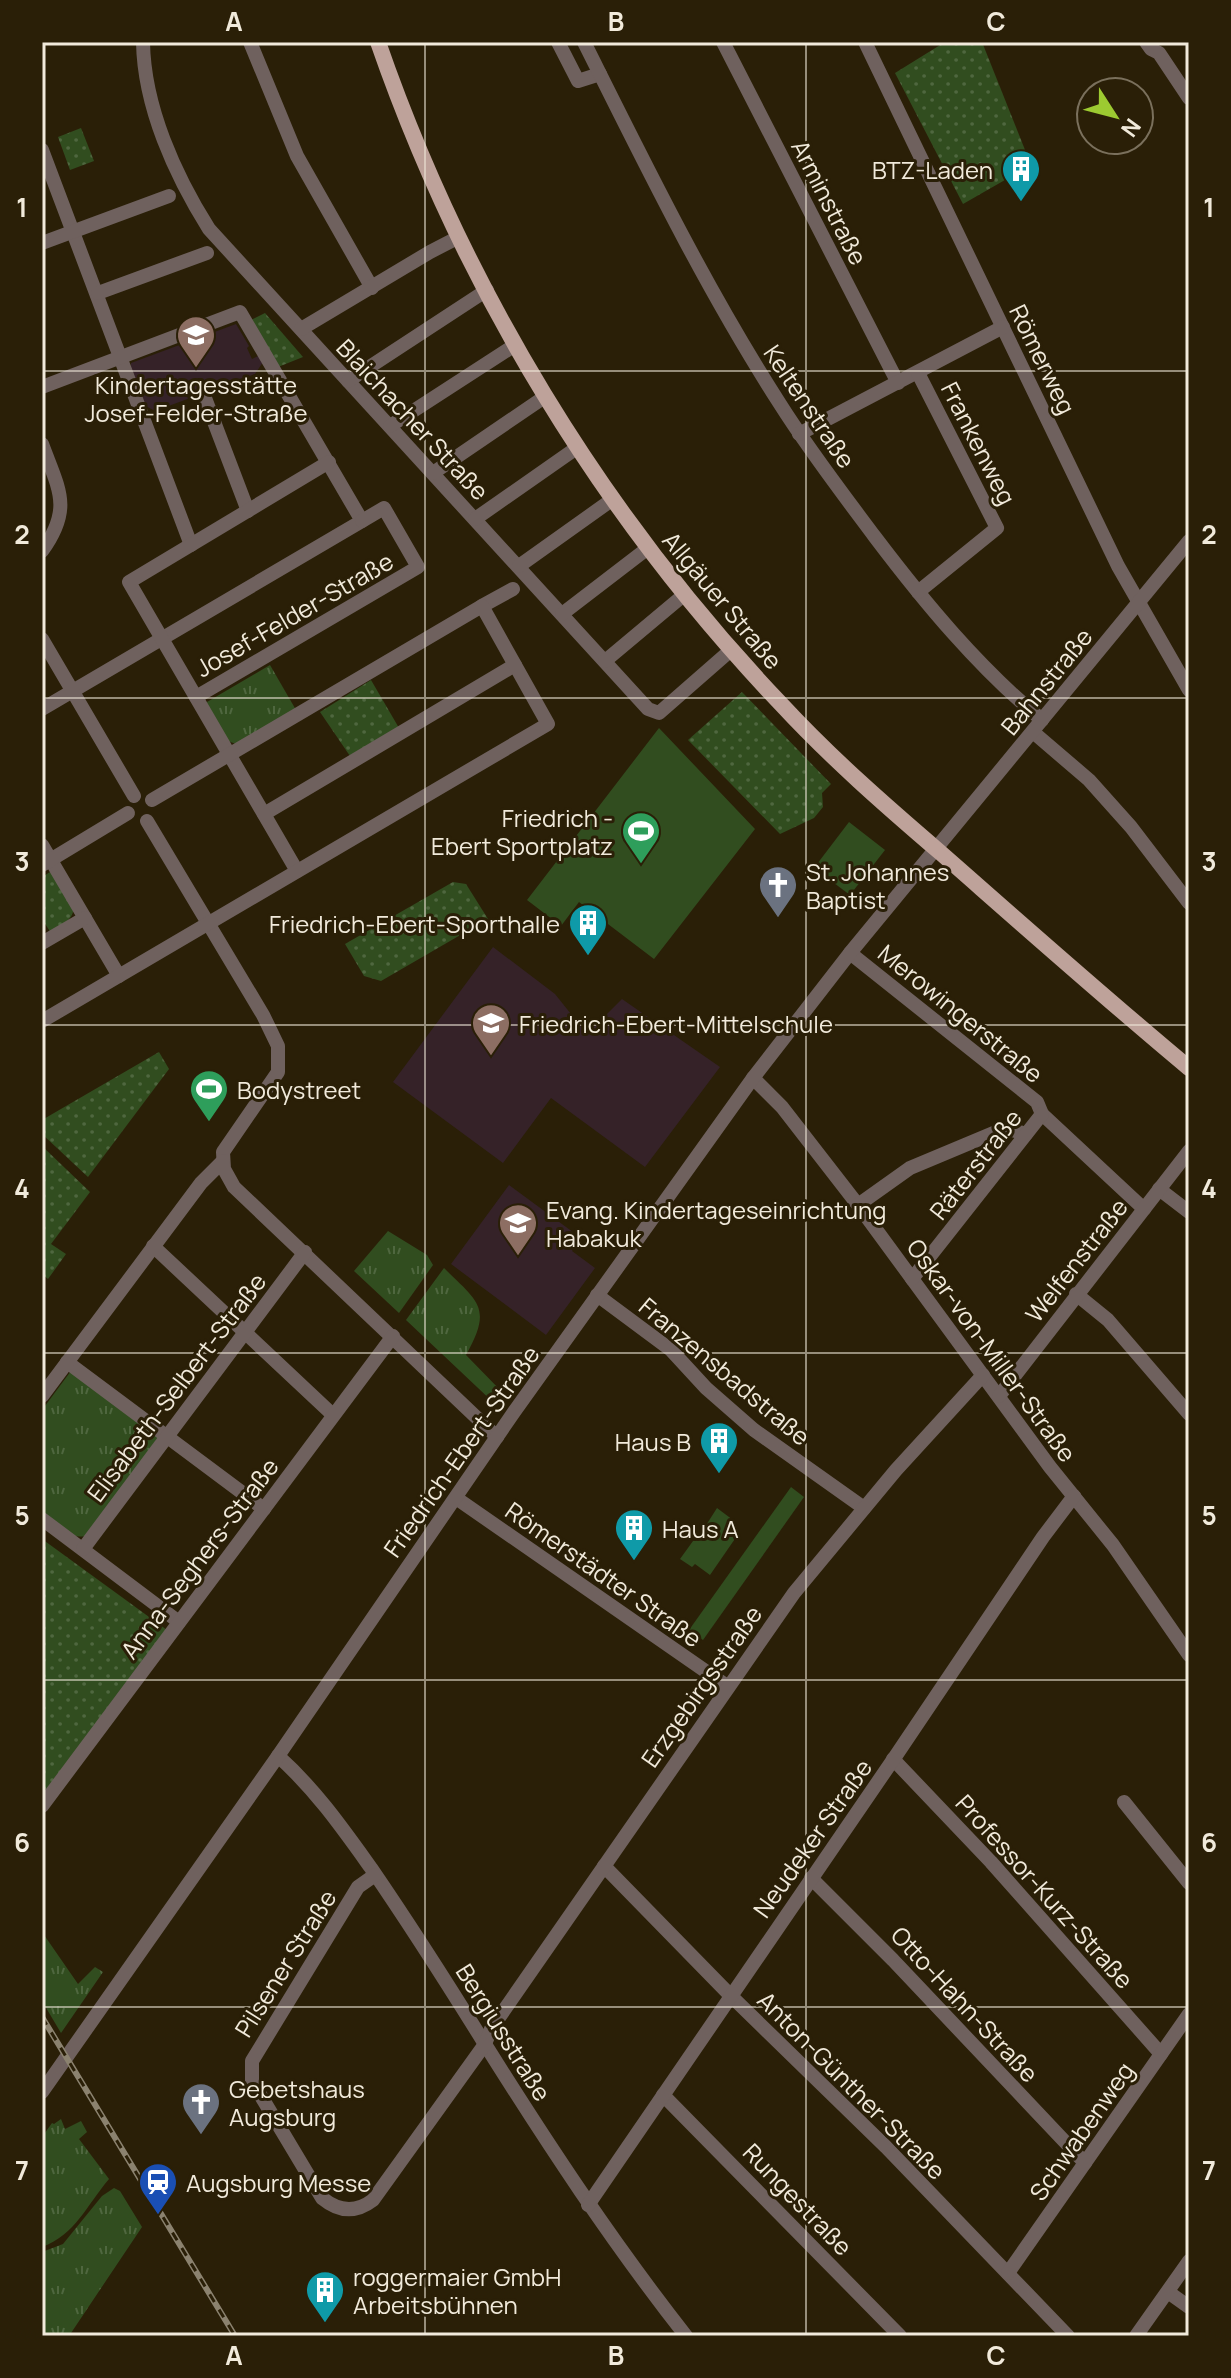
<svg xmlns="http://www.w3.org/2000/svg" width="1231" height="2378" font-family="Manrope,sans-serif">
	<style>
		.education { fill: #352228 }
		.grass { fill: url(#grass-tufts) }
		.park { fill: url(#park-dots) }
		.garden { fill: #314d1f }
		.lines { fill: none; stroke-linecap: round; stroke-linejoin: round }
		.minor { stroke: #6f615e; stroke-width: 14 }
		.major { stroke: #bea29a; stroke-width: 16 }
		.rail-casing { stroke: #8b826f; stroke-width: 6 }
		.rail { stroke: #2a1f07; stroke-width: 3; stroke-dasharray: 9; stroke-linecap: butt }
		.grid { fill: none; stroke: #f1eadb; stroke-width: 2; stroke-opacity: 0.55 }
		.labels { text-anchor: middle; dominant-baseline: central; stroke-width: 6; stroke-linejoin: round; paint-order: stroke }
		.poi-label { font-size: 24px; fill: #f1eadb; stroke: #2a1f07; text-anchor: start }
		.street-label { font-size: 24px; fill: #f1eadb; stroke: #2a1f07 }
		.neatline { fill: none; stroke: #f1eadb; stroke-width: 3 }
		.grid-label { font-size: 26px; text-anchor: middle; font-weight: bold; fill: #f1eadb }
	</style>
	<defs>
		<pattern id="grass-tufts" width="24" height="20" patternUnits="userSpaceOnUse" patternTransform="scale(2)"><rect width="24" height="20" fill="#314d1f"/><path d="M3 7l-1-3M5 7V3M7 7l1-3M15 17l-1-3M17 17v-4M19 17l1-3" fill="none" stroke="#4f673f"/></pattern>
		<pattern id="park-dots" width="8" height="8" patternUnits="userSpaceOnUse" patternTransform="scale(2)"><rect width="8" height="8" fill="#314d1f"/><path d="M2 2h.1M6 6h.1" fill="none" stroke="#4f673f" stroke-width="1.8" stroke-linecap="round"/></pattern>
	</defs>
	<rect width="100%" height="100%" fill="#2a1f07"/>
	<!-- education -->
	<g class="education">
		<path d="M236 324 249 346 247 348 252 359 260 355 263 362 255 374 155 411 144 405 131 370V363Z"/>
		<path d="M493 947 555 994 587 1034 622 999 720 1067 645 1167 551 1098 503 1163 393 1082Z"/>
		<path d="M509 1185 581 1238 572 1251 595 1268 546 1335 451 1264Z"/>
	</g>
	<!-- grass -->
	<g class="grass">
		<path d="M270 665 296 710 236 744 228 741 207 708V702Z"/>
		<path d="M388 1231 427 1255 433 1265 399 1313 354 1271Z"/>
		<path d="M444 1268C478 1302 493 1307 466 1355L503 1393 495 1404 406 1320Z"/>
		<path d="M71 1371 159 1436 88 1535C70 1542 56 1524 42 1514V1410Z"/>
		<path d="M42 1932 78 1984 95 1967 103 1972 61 2033 42 2001Z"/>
		<path d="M61 2119 65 2129 81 2121 87 2132 79 2139 109 2179C86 2206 76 2234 42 2247V2137L52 2123 54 2124Z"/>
		<path d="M114 2188 120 2191 142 2227 69 2336H42V2252L63 2244 102 2196Z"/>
	</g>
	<!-- park -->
	<g class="park">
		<path d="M945 42H982L1031 165 963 204 895 73Z"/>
		<path d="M81 128 94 161 70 170 58 137Z"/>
		<path d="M265 313 303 357 278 367 251 320Z"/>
		<path d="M371 680 399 728 350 756 320 712Z"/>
		<path d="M742 692 831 784 822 793 823 807 814 818 780 834 688 740Z"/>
		<path d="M50 872 54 875C73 906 87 911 51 933L42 919V877Z"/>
		<path d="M453 882 466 884 488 919 381 981 364 976 345 944Z"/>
		<path d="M159 1052 169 1069 88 1177 42 1134V1120Z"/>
		<path d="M42 1146 90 1192 51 1244 66 1254 48 1279 42 1274Z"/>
		<path d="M42 1539 167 1630 42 1797Z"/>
	</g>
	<!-- garden -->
	<g class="garden">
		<path d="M659 728 755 829 654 959 579 902 561 926 527 900Z"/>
		<path d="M849 822 885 850 850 895 814 868Z"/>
		<path d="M791 1487 804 1497 703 1640 689 1630Z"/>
		<path d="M717 1508 733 1520 729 1526 739 1533 710 1575 695 1564 692 1567 680 1559 693 1541H696Z"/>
	</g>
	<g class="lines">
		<!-- minor -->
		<g class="minor">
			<path d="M143 42C144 107 175 175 209 229L648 709 659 713 731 650"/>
			<path d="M250 42 297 156 372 288"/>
			<path d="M558 42 578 81 600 74"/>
			<path d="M584 42C645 164 706 289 780 404 809 450 843 494 875 537 925 603 978 667 1042 720"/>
			<path d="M723 42 898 383"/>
			<path d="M865 42 1118 566 1189 690"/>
			<path d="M1146 42 1151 49 1159 53 1189 98"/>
			<path d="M42 150 191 545"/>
			<path d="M42 243 169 196"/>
			<path d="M98 293 207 253"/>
			<path d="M301 329 430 252 459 237"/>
			<path d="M348 381 487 290"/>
			<path d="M42 387 240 312 362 521 42 709"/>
			<path d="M205 398 248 511"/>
			<path d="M390 426 515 345"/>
			<path d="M799 434 1003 327"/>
			<path d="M42 444C59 490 73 508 42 551"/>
			<path d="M433 473 546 396"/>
			<path d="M475 519 578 447"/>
			<path d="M519 566 613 499"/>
			<path d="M918 592 997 528 918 373"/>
			<path d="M482 606 513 589"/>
			<path d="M562 614 648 548"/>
			<path d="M42 639 134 796"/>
			<path d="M605 661 685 594"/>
			<path d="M196 697 418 567 384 508 362 521"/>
			<path d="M1033 732 1089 780 1131 827 1189 903"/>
			<path d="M264 814 515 665"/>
			<path d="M147 821 263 1015 278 1046V1072L223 1152 224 1169 234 1187 497 1437"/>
			<path d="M42 845 119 976"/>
			<path d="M42 865 128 813"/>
			<path d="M297 871 129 582 329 462"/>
			<path d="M42 943 85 918"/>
			<path d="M850 953 1037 1102 1042 1114 1144 1209"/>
			<path d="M42 1021 548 724 482 606 152 800"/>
			<path d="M753 1078 782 1107 858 1205 1050 1467 1113 1545 1189 1655"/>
			<path d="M1159 1189 1189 1212"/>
			<path d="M858 1205 910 1168 996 1132 1012 1130 1026 1134"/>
			<path d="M153 1246 333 1415"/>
			<path d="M912 1279 1042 1114"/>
			<path d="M1076 1294 1108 1320 1189 1414"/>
			<path d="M597 1295 671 1350 706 1388 754 1430 864 1508"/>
			<path d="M67 1362 264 1509"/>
			<path d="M42 1396 201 1183 223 1161"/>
			<path d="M999 1396 1189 1151"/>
			<path d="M456 1498 727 1686"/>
			<path d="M42 1519 179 1622"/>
			<path d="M83 1549 305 1252"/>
			<path d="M278 1756C315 1789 343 1829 371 1868 410 1925 447 1983 483 2041 547 2143 612 2242 686 2336"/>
			<path d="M893 1759 991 1862 1161 2054"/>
			<path d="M1124 1802 1189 1883"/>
			<path d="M42 1806 393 1336"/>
			<path d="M604 1866 730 1995 886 2147 1068 2336"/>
			<path d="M375 1875 358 1887 252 2061V2081L322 2198C339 2212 356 2213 373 2200L485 2044 491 2029 794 1593 896 1470 983 1375"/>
			<path d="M811 1878 893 1960 1085 2163"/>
			<path d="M42 2092 278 1756 514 1412 753 1078 850 953 1189 541"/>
			<path d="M663 2095 900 2336"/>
			<path d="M588 2205 897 1754 1043 1537 1074 1496"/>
			<path d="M1008 2273 1189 2014"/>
			<path d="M1168 2292 1189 2307"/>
			<path d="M1136 2336 1189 2261"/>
		</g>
		<!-- major -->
		<path class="major" d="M378 42C463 287 602 516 781 704 831 758 886 806 942 854 1024 926 1105 998 1189 1068"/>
		<defs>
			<path id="rail" d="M42 2017 235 2336"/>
		</defs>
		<!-- rail casing -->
		<use href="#rail" class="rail-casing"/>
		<!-- rail -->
		<use href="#rail" class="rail"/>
	</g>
	<!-- grid -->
	<path class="grid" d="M425 42V2336M806 42V2336M42 371H1189M42 698H1189M42 1025H1189M42 1353H1189M42 1680H1189M42 2007H1189"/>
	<!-- icons -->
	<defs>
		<symbol id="building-pin" viewBox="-11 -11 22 30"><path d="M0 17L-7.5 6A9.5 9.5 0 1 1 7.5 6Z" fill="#0f9aa8" stroke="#2a1f07"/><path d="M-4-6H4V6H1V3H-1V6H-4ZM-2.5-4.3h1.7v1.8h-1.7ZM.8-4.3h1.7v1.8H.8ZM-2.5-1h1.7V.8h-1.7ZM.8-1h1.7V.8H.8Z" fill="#fff"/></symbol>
		<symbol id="school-pin" viewBox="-11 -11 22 30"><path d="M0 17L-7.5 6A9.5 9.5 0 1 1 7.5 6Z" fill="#8d6e63" stroke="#2a1f07"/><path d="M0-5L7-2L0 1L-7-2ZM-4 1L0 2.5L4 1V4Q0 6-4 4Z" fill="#fff"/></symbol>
		<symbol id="stadium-pin" viewBox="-11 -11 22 30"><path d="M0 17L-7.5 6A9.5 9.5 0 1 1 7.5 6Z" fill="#2e9e5b" stroke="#2a1f07"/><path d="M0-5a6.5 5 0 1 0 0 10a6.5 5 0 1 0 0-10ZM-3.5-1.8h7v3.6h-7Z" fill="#fff"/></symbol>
		<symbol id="church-pin" viewBox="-11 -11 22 30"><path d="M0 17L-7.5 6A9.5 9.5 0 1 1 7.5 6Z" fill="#6b7280" stroke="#2a1f07"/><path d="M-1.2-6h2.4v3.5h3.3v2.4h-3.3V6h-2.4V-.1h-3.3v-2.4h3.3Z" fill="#fff"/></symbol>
		<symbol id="station-pin" viewBox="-11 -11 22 30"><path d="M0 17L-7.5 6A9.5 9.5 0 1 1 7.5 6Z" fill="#1a4fb4" stroke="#2a1f07"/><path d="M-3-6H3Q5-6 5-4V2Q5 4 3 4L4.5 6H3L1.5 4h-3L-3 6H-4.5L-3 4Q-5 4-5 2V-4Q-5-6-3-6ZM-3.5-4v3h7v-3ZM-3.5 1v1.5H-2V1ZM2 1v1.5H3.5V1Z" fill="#fff"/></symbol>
	</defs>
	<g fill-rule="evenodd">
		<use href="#building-pin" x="999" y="147" width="44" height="60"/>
		<use href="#school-pin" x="174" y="313" width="44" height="60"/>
		<use href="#stadium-pin" x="619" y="809" width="44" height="60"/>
		<use href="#church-pin" x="756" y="863" width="44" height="60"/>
		<use href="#building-pin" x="566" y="901" width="44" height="60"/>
		<use href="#school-pin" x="469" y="1001" width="44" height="60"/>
		<use href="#stadium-pin" x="187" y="1067" width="44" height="60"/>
		<use href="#school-pin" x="496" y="1201" width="44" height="60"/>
		<use href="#building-pin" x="697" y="1419" width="44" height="60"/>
		<use href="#building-pin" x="612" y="1506" width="44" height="60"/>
		<use href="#church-pin" x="179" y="2080" width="44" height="60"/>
		<use href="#station-pin" x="136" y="2160" width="44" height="60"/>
		<use href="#building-pin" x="303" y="2268" width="44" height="60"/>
	</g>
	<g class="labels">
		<!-- poi labels -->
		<g class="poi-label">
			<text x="993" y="169" text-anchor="end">BTZ-Laden</text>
			<text x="196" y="384" text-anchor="middle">Kindertagesstätte<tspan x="196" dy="28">Josef-Felder-Straße</tspan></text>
			<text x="613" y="817" text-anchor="end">Friedrich -<tspan x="613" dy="28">Ebert Sportplatz</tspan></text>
			<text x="806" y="871">St. Johannes<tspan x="806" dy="28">Baptist</tspan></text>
			<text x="560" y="923" text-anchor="end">Friedrich-Ebert-Sporthalle</text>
			<text x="519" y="1023">Friedrich-Ebert-Mittelschule</text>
			<text x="237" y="1089">Bodystreet</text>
			<text x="546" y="1209">Evang. Kindertageseinrichtung<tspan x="546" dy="28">Habakuk</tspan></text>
			<text x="691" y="1441" text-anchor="end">Haus B</text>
			<text x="662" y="1528">Haus A</text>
			<text x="229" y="2088">Gebetshaus<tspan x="229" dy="28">Augsburg</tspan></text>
			<text x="186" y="2182">Augsburg Messe</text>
			<text x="353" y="2276">roggermaier GmbH<tspan x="353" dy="28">Arbeitsbühnen</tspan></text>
		</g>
		<!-- street labels -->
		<g class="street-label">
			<text transform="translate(830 202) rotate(63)">Arminstraße</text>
			<text transform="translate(1043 359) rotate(64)">Römerweg</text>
			<text transform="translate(810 406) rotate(56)">Keltenstraße</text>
			<text transform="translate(413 419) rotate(47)">Blaichacher Straße</text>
			<text transform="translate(979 443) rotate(63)">Frankenweg</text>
			<text transform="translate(723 600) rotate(50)">Allgäuer Straße</text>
			<text transform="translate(294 614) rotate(-30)">Josef-Felder-Straße</text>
			<text transform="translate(1046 681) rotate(-51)">Bahnstraße</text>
			<text transform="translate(961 1013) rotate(39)">Merowingerstraße</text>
			<text transform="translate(975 1164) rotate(-52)">Räterstraße</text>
			<text transform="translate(1076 1260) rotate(-52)">Welfenstraße</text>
			<text transform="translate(992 1350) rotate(54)">Oskar-von-Miller-Straße</text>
			<text transform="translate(725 1371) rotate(40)">Franzensbadstraße</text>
			<text transform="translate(176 1387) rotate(-53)">Elisabeth-Selbert-Straße</text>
			<text transform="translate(461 1451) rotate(-55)">Friedrich-Ebert-Straße</text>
			<text transform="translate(199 1558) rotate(-53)">Anna-Seghers-Straße</text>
			<text transform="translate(604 1574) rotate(35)">Römerstädter Straße</text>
			<text transform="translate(701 1686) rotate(-55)">Erzgebirgsstraße</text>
			<text transform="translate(812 1838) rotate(-55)">Neudeker Straße</text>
			<text transform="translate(1045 1891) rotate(48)">Professor-Kurz-Straße</text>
			<text transform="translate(285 1963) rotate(-58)">Pilsener Straße</text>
			<text transform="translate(965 2004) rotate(47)">Otto-Hahn-Straße</text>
			<text transform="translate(504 2032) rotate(58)">Bergiusstraße</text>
			<text transform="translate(852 2085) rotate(45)">Anton-Günther-Straße</text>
			<text transform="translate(1081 2131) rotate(-55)">Schwabenweg</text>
			<text transform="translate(798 2199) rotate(46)">Rungestraße</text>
		</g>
	</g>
	<!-- border -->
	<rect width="1231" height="2378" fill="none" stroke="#2a1f07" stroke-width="88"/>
	<!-- north arrow -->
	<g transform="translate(1115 116) rotate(126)"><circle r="38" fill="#2a1f07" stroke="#7a705c" stroke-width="2"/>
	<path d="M0-6L14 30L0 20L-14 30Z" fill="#9dca31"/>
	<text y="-12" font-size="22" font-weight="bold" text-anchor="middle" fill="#f1eadb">N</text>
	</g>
	<rect x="44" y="44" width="1143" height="2290" class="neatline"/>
	<g class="grid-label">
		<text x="234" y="31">A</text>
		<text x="616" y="31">B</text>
		<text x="996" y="31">C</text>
		<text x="22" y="217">1</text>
		<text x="1209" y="217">1</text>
		<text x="22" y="544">2</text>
		<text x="1209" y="544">2</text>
		<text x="22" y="871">3</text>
		<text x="1209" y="871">3</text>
		<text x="22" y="1198">4</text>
		<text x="1209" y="1198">4</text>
		<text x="22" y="1525">5</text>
		<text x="1209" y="1525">5</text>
		<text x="22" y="1852">6</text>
		<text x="1209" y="1852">6</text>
		<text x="22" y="2180">7</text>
		<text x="1209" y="2180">7</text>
		<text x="234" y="2365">A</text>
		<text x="616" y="2365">B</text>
		<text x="996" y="2365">C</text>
	</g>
</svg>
